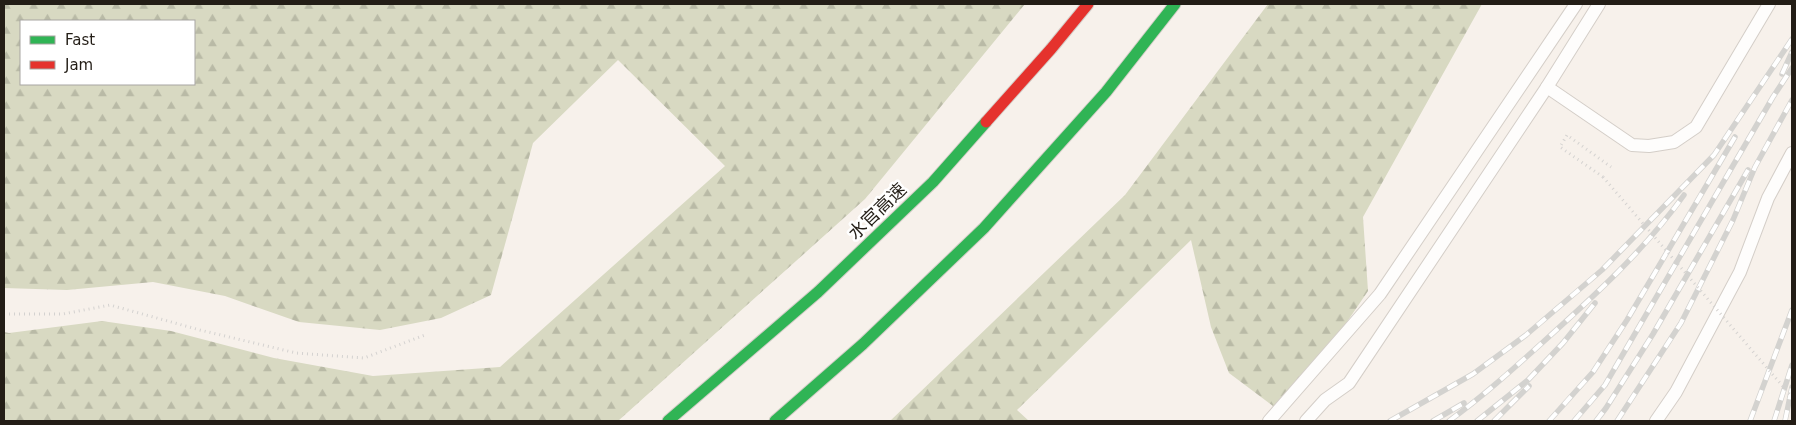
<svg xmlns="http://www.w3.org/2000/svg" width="1796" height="425" font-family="'DejaVu Sans','Noto Sans SC',sans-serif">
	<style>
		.forest { fill: url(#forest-firs); fill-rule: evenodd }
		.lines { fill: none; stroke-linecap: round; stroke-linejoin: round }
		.lane-casing { stroke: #d4cec8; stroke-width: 14 }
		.fast-casing { stroke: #d4cec8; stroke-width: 13 }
		.jam-casing { stroke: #d4cec8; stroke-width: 13 }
		.path { stroke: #d4d2d0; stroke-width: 3; stroke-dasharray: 1 4; stroke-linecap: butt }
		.lane { stroke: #fefdfc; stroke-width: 12 }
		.fast { stroke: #30b455; stroke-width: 11 }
		.jam { stroke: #e5322d; stroke-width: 11 }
		.rail-casing { stroke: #d3d2cf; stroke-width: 5.5 }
		.rail { stroke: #fff; stroke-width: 4; stroke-dasharray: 11; stroke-linecap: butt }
		.path-bridge { stroke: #d4d2d0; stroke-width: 3; stroke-dasharray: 1 4; stroke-linecap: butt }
		.labels { text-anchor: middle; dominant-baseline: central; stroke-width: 5; stroke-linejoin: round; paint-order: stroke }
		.street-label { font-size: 18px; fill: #231d16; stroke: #fff }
	</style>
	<defs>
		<pattern id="forest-firs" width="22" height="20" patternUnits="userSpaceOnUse" patternTransform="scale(1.25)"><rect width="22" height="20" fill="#d8d9c2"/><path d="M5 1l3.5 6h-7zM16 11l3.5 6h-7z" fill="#b9baa6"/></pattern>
	</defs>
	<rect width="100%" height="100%" fill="#f7f1eb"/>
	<!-- forest -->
	<g class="forest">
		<path d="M4 4H1025L865 199 618 421H4V332L9 333 102 321 171 331 274 358 373 376 500 367 725 166 618 60 533 143 491 295 441 318 380 330 299 322 225 296 153 282 67 290 4 288ZM21 21H194V84H21Z"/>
		<path d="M1268 4H1482L1363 217 1368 291 1323 357 1277 409 1229 373 1211 327 1191 240 1017 410 1029 421H890L1125 195Z"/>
	</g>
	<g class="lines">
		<defs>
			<g id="lane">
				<path d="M1547 87 1632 145 1649 146 1674 142 1696 127 1769 4"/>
				<path d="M1269 421 1380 294 1576 4"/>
				<path d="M1306 421 1325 400 1349 383 1547 87 1599 4"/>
				<path d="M1656 421 1676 392 1740 272 1768 198 1792 153"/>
			</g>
			<g id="fast">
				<path d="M668 421 818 292 933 182 986 122"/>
				<path d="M775 421 863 344 984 228 1106 92 1175 4"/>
			</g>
			<path id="jam" d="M986 122 1051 49 1088 4"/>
		</defs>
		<!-- lane casing -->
		<use href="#lane" class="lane-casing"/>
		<!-- fast casing -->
		<use href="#fast" class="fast-casing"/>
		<!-- jam casing -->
		<use href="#jam" class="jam-casing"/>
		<!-- path -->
		<g class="path">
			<path d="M1603 177 1560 147 1567 135 1611 167"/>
			<path d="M4 314H63L110 305 200 330 296 353 364 358 425 335"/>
		</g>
		<!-- lane -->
		<use href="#lane" class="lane"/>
		<!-- fast -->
		<use href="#fast" class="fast"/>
		<!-- jam -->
		<use href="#jam" class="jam"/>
		<defs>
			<g id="rail">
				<path d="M1782 74 1792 52"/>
				<path d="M1390 421 1473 374 1526 335 1602 270 1714 155 1792 39"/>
				<path d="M1433 421 1464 403"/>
				<path d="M1449 421C1482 397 1512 370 1542 343 1593 297 1644 251 1684 195"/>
				<path d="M1477 421 1528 380 1563 343 1595 303"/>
				<path d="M1494 421 1529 386"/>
				<path d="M1549 421 1593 372 1627 320 1735 137"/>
				<path d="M1574 421 1605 385 1773 97 1792 68"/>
				<path d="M1596 421 1606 408 1653 334 1748 170"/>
				<path d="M1617 421 1681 323 1733 220 1755 167 1792 100"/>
				<path d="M1750 421 1792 310"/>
				<path d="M1774 421 1792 365"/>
				<path d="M1785 421 1792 387"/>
			</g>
		</defs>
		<!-- rail casing -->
		<use href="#rail" class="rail-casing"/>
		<!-- rail -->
		<use href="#rail" class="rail"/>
		<!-- path-bridge -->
		<path class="path-bridge" d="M1603 177 1792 397"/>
	</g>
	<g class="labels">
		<!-- street labels -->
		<g class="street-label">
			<text transform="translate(877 211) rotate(-44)">水官高速</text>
		</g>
	</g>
	<!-- border -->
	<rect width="1796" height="425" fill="none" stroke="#231d16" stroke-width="10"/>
	<!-- legend -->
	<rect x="20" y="20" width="175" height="65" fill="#ffffff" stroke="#a7a5a2"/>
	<rect x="30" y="36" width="25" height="8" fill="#30b455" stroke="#a7a5a2"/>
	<text x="65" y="45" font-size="15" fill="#231d16">Fast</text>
	<rect x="30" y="61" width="25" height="8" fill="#e5322d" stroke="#a7a5a2"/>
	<text x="65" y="70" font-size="15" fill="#231d16">Jam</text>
</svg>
